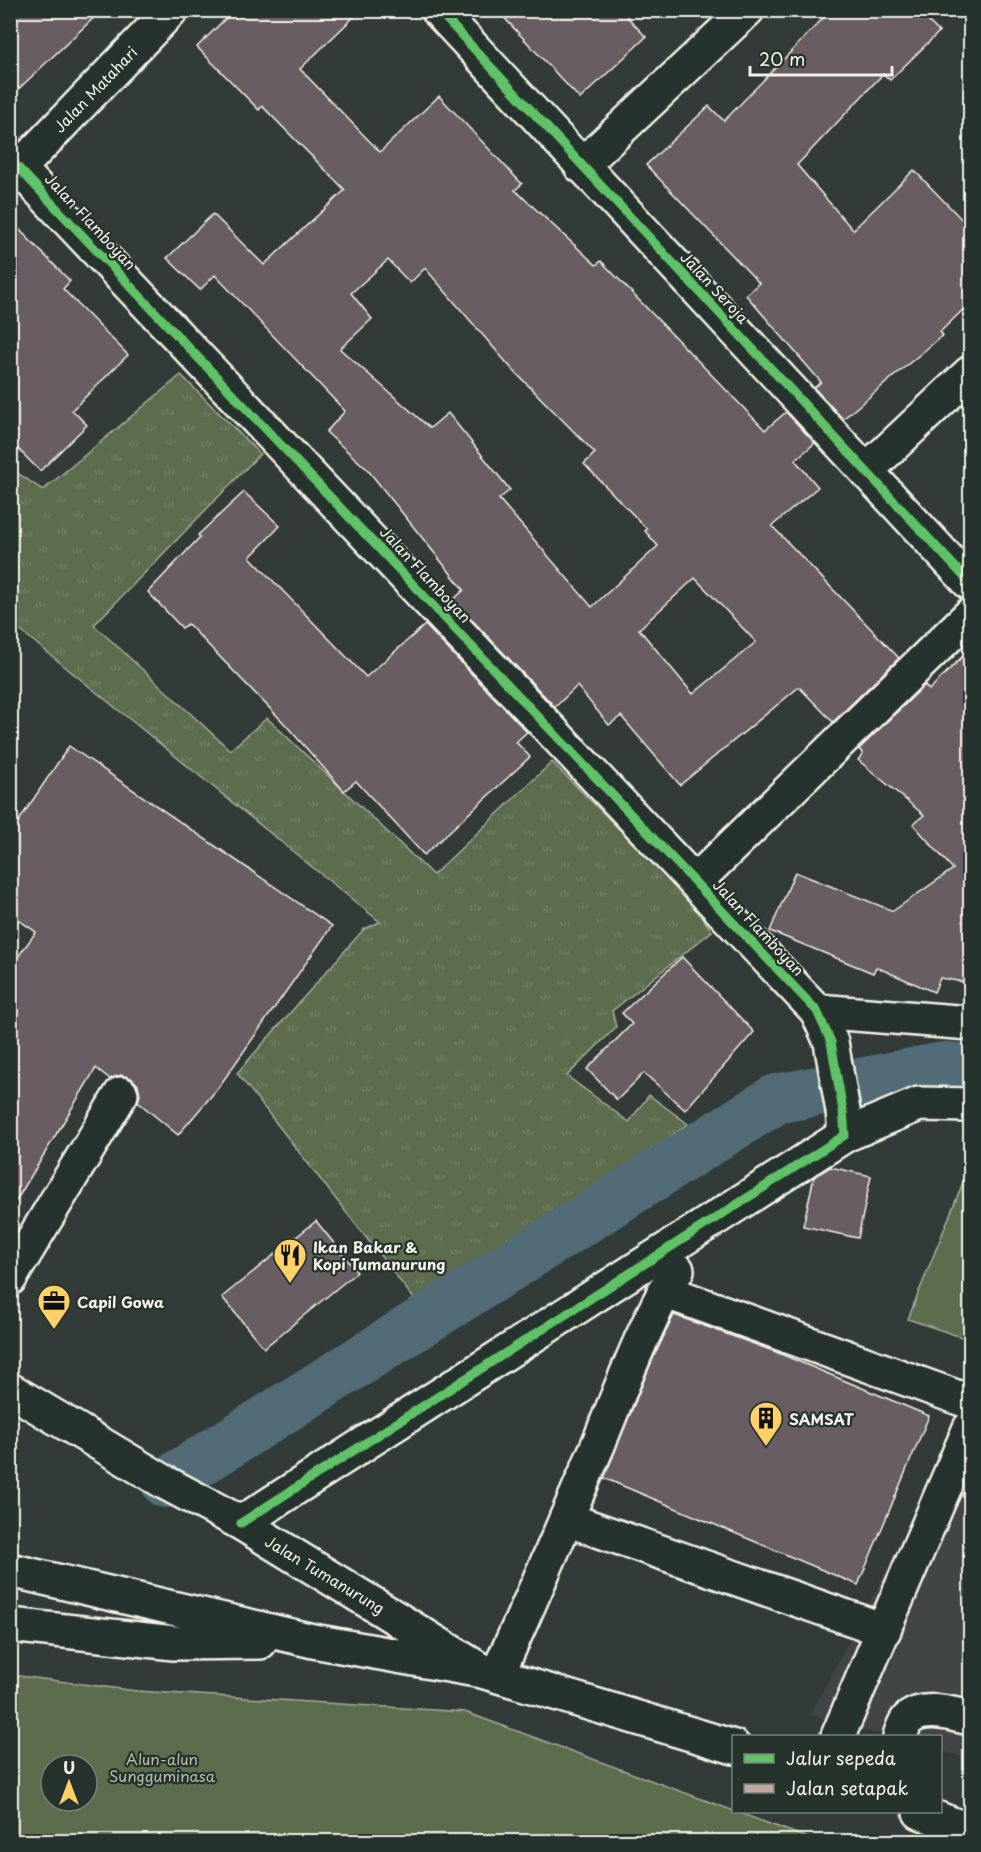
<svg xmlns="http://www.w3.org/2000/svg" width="981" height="1852" font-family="'Playpen Sans',sans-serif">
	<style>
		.built { fill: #434545 }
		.grass { fill: url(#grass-tufts); stroke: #a8ae9b; stroke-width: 1.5 }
		.park { fill: #5c6c4e; stroke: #a8ae9b; stroke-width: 1.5; fill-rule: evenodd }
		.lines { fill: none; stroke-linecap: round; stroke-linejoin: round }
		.canal { stroke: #516c76; stroke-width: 50 }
		.building { fill: #675d62; stroke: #f4f1e8; stroke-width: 1.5; fill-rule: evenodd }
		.minor-casing { stroke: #f4f1e8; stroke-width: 38 }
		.tertiary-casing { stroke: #f4f1e8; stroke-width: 38 }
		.minor { stroke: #26332d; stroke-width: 33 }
		.tertiary { stroke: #26332d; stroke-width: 33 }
		.quiet { stroke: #c3a89e; stroke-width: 8; stroke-dasharray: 15 8; stroke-linecap: butt }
		.cycleway-casing { stroke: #26332d; stroke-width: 13 }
		.cycleway { stroke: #61c268; stroke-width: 9 }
		.labels { text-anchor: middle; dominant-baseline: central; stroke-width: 4.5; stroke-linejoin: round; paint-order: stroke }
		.street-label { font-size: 15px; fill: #f4f1e8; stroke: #26332d }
		.poi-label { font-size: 15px; font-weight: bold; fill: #f4f1e8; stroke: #26332d; text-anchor: start }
		.park-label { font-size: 15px; fill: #b7bcaa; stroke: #26332d }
	</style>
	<defs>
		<pattern id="grass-tufts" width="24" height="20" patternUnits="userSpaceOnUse" patternTransform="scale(1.5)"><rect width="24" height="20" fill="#5c6c4e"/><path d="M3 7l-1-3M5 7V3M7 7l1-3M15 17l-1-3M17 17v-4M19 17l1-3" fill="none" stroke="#748168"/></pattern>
	</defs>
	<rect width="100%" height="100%" fill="#333b38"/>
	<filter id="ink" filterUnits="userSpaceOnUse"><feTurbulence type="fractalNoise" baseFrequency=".0167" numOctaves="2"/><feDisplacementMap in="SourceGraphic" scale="12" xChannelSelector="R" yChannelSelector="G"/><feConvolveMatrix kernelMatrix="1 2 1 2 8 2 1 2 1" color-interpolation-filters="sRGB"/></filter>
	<g filter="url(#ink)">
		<!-- built -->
		<path class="built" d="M970 1414V1759L941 1751 940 1736H887L810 1715Z"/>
		<!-- grass -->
		<path class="grass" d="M181 375 260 454 94 625 230 750 267 718 433 875 552 762 691 901 712 931 612 1011 616 1027 567 1076 629 1122 649 1095 688 1124 618 1174 415 1300 237 1073 364 929 380 922 11 623 10 468 43 490Z"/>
		<!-- park -->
		<g class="park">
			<path d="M970 1165V1340L908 1319Z"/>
			<path d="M11 1675 137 1691 465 1712 816 1841H11ZM51 1765H87V1801H51Z"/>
		</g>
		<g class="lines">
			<!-- canal -->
			<path class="canal" d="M166 1483 776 1099 943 1067 970 1069"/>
		</g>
		<!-- building -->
		<g class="building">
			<path d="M10 10H102L10 97Z"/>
			<path d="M234 10H361L300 69 380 152 439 96 522 184 515 190 596 265 601 261 765 430 786 412 815 443 795 460 818 487 772 526 899 658 833 722 799 687 680 785 621 716 609 725 577 686 555 707 453 600 464 590 367 469 326 432 345 411 215 275 200 290 167 258 213 214 264 265 345 190 262 106 259 110 197 47ZM388 260 410 283 425 268 512 369 595 453 584 464 647 529 645 531 658 546 592 607 499 499 510 490 448 413 430 428 340 349 372 319 351 293ZM695 578 756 642 693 694 639 629Z"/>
			<path d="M497 10H621L646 37 580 99Z"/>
			<path d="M831 10H917L939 32 890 80 883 74 797 165 853 230 914 170 970 228V303L940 332 943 335 843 419 814 388 821 382 746 295 759 283 646 165 709 106 724 121Z"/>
			<path d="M10 220 70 281 63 289 128 355 72 410 87 425 40 471 10 441Z"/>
			<path d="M244 492 280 526 250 557 366 677 425 625 527 732 516 742 530 757 424 855 356 781 344 791 284 723 188 624 182 628 148 592 200 537 198 535Z"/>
			<path d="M970 649V983L940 978 934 992 876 967 873 973 770 931 795 872 893 911 953 869 913 824 924 815 858 760 863 754 859 749 925 685 929 690Z"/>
			<path d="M69 746 332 926 218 1088 178 1135 138 1102 140 1094 138 1085 131 1078 121 1075 110 1079 96 1068 10 1211V968L36 932 10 914V834Z"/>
			<path d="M682 957 754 1032 685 1110 644 1073 617 1100 587 1069 632 1024 622 1013Z"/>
			<path d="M830 1167 871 1176 858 1238 803 1226 814 1177Z"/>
			<path d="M316 1221 357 1272 264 1348 222 1297Z"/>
			<path d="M674 1315 776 1352 929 1416 858 1585 604 1478 651 1363Z"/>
		</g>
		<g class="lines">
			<defs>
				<g id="minor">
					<path d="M438 10 970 583"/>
					<path d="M10 159 817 1011 831 1042 843 1111 845 1135 241 1523"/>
					<path d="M581 166 747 10"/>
					<path d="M20 167 171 10"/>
					<path d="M866 471 970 373"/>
					<path d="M696 881 970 615"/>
					<path d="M817 1011 970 1023"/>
					<path d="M845 1135 919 1104 970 1105"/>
					<path d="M10 1278 121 1094"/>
					<path d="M664 1291 970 1402"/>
					<path d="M10 1390 166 1483 241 1523 482 1671"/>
					<path d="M566 1519 884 1630"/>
					<path d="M497 1675C532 1599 565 1522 598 1445 622 1386 644 1325 677 1270"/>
					<path d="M838 1736 970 1428"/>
					<path d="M900 1736C902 1731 904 1723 908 1719 924 1705 952 1714 970 1718"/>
				</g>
				<g id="tertiary">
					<path d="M10 1570 313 1641 482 1671 734 1747"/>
					<path d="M10 1625 174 1643 260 1642"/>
					<path d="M920 1812 970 1831"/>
				</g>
			</defs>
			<!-- minor casing -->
			<use href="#minor" class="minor-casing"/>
			<!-- tertiary casing -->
			<use href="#tertiary" class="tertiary-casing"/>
			<!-- minor -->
			<use href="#minor" class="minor"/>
			<!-- tertiary -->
			<use href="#tertiary" class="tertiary"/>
			<!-- quiet -->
			<path class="quiet" d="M10 1701 12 1696"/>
			<defs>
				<g id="cycleway">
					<path d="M438 10 970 583"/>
					<path d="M10 159 817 1011 831 1042 843 1111 845 1135 241 1523"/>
				</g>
			</defs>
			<!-- cycleway casing -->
			<use href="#cycleway" class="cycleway-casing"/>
			<!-- cycleway -->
			<use href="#cycleway" class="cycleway"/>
		</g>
	</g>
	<!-- icons -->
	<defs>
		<symbol id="restaurant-pin" viewBox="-11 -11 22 30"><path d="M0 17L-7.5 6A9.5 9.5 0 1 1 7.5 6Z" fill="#ffd166" stroke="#26332d"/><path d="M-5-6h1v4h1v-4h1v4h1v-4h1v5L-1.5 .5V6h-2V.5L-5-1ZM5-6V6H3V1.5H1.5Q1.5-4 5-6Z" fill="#111"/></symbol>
		<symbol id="office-pin" viewBox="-11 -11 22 30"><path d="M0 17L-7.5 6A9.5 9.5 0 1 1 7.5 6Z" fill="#ffd166" stroke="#26332d"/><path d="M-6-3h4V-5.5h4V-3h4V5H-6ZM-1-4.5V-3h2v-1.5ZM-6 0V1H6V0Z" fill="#111"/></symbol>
		<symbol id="building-pin" viewBox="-11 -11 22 30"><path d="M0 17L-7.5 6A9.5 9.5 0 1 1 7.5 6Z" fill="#ffd166" stroke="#26332d"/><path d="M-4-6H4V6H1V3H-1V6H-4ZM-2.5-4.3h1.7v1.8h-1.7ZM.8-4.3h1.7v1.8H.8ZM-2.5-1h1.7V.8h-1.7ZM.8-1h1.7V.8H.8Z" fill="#111"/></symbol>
	</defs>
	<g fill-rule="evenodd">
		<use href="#restaurant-pin" x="271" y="1236" width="38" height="52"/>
		<use href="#office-pin" x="35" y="1282" width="38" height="52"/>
		<use href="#building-pin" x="747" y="1399" width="38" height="52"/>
	</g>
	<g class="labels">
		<!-- street labels -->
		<g class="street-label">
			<text transform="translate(95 89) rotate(-46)">Jalan Matahari</text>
			<text transform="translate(91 221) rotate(47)">Jalan Flamboyan</text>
			<text transform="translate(715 287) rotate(47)">Jalan Seroja</text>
			<text transform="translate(426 574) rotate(47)">Jalan Flamboyan</text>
			<text transform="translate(759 927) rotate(47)">Jalan Flamboyan</text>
			<text transform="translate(325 1574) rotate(31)">Jalan Tumanurung</text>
		</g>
		<!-- poi labels -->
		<g class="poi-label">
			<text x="313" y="1246">Ikan Bakar &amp;<tspan x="313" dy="17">Kopi Tumanurung</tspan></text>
			<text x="77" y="1301">Capil Gowa</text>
			<text x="789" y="1418">SAMSAT</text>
		</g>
		<!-- park labels -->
		<g class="park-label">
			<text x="162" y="1758">Alun-alun<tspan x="162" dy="17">Sungguminasa</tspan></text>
		</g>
	</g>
	<!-- margin -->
	<rect width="981" height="1852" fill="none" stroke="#26332d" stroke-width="36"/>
	<rect x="18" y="18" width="945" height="1816" fill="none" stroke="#f4f1e8" stroke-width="2" filter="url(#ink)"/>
	<!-- legend -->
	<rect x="732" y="1735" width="210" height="78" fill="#26332d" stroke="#787f78" stroke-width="1.5"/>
	<rect x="744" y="1754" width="30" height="9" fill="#61c268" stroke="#787f78" stroke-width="1.5"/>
	<text x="786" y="1765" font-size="18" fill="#f4f1e8">Jalur sepeda</text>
	<rect x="744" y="1784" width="30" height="9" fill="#c3a89e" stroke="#787f78" stroke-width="1.5"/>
	<text x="786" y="1795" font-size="18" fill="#f4f1e8">Jalan setapak</text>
	<!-- north arrow -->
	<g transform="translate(69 1783)"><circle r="28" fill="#26332d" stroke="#787f78" stroke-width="1.5"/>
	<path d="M0-4.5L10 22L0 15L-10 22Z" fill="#ffd166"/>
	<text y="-9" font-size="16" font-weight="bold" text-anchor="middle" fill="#f4f1e8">U</text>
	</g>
	<!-- scale -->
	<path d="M750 66v9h142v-9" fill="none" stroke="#f4f1e8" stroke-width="3"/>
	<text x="759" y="66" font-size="18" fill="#f4f1e8" stroke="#26332d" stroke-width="4.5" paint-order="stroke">20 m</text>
</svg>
